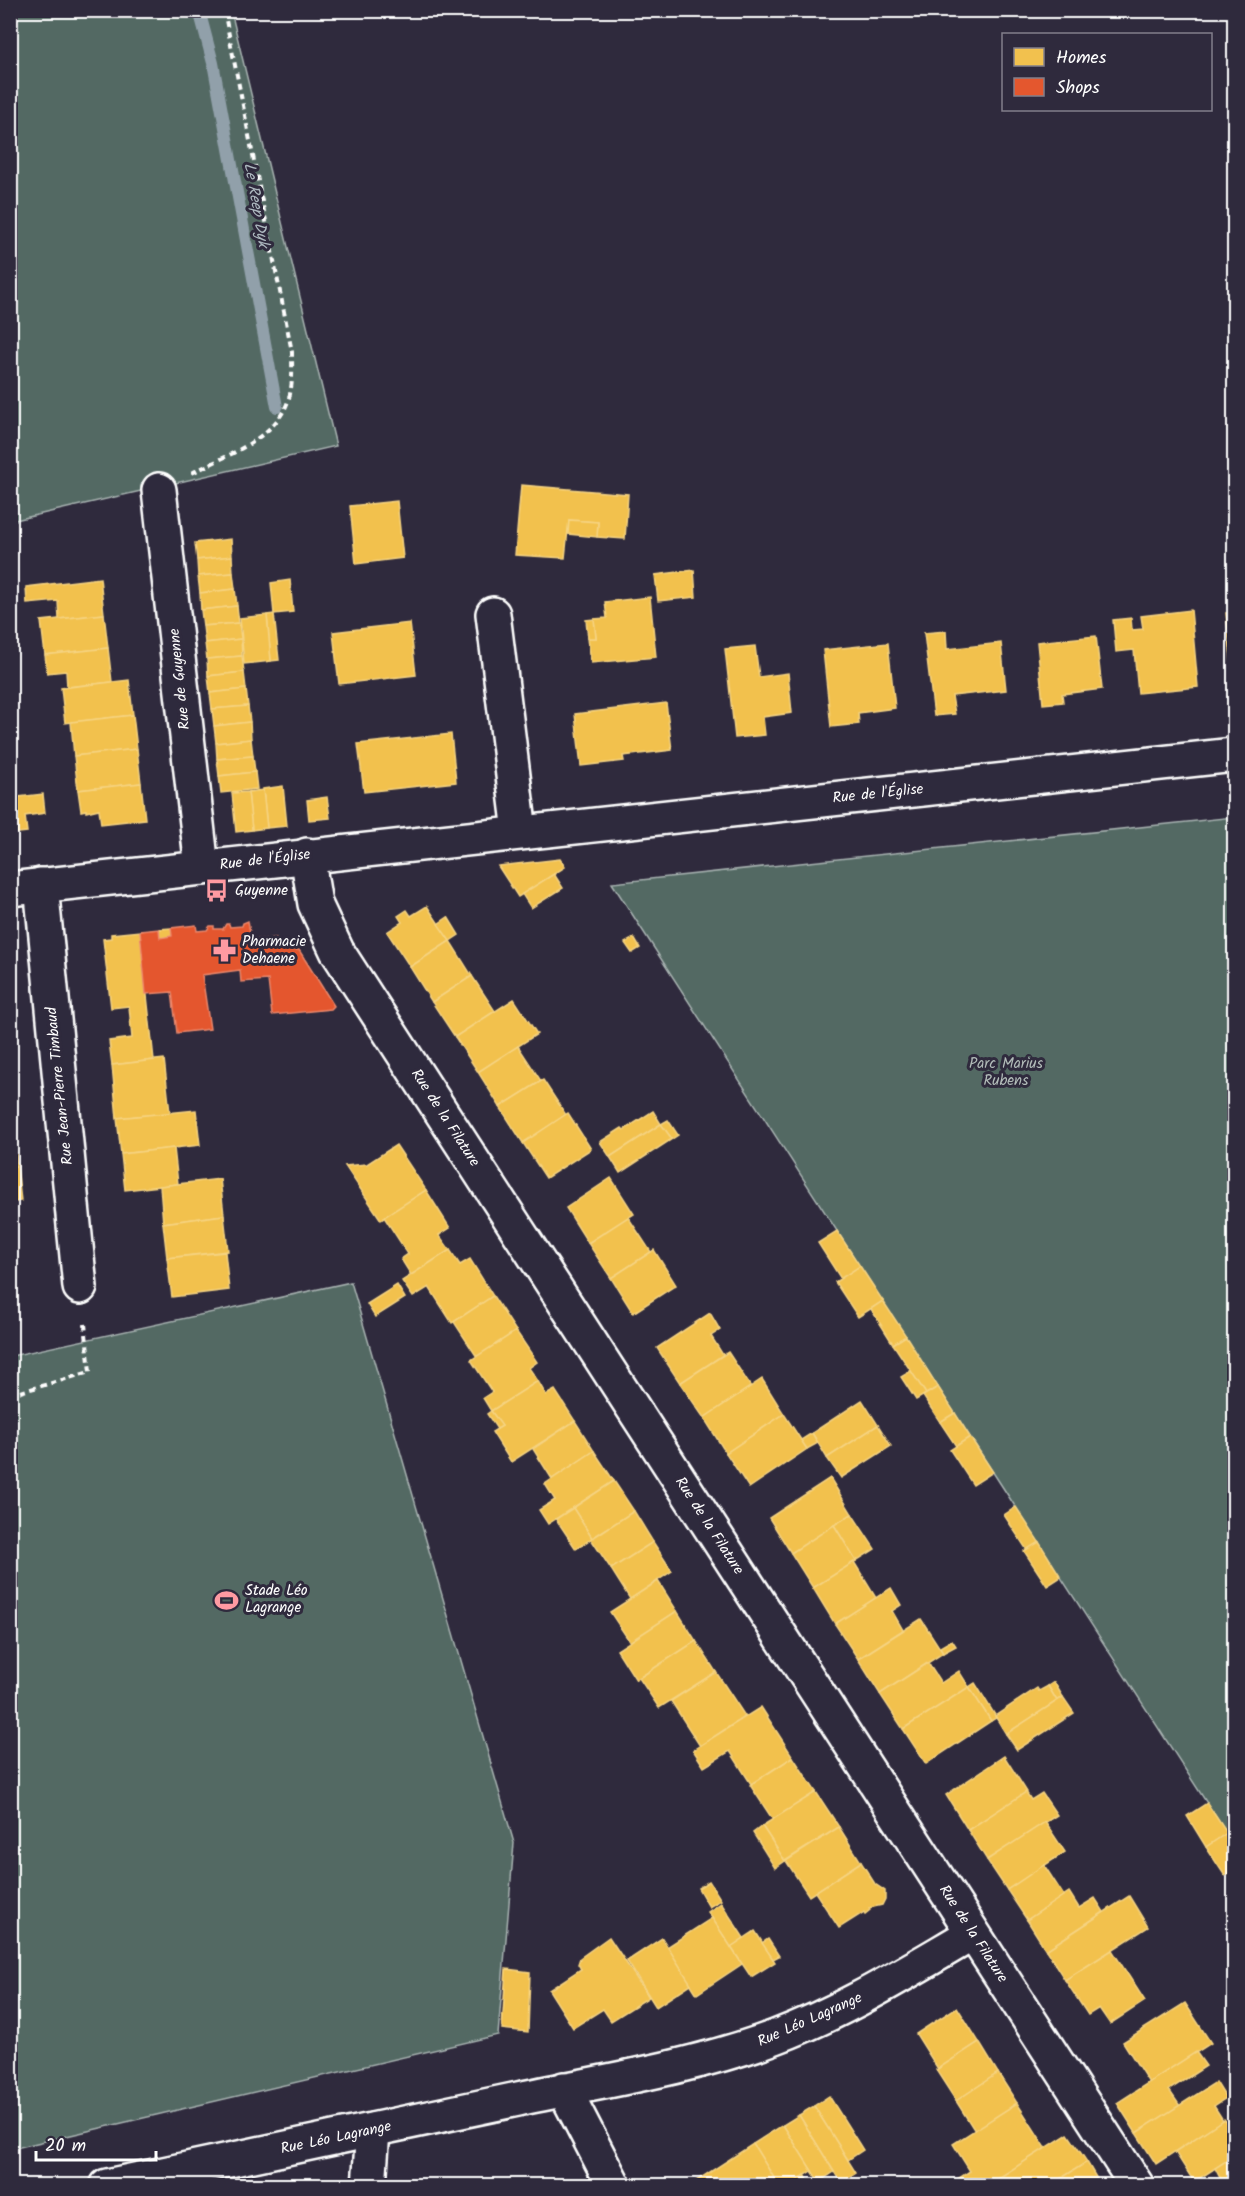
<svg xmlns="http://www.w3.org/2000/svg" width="1245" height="2196" font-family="Kalam,sans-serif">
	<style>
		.green { fill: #536964; stroke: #a9b4b2; stroke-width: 1.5 }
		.homes { fill: #f2c14e; stroke: #f6d483; stroke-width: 1.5 }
		.shops { fill: #e4572e; stroke: #ec896d; stroke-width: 1.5 }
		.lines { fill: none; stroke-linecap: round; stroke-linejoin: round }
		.stream { stroke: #91a0aa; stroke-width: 12 }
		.street-casing { stroke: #fff; stroke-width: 38 }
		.path { stroke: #fff; stroke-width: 4; stroke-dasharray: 6 4.5; stroke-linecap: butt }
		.street { stroke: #2f2a3d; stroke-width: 33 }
		.labels { text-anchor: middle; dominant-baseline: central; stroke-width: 6; stroke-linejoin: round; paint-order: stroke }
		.street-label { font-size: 15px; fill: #fff; stroke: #2f2a3d }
		.poi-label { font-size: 15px; fill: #fff; stroke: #2f2a3d; text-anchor: start }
		.park-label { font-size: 15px; fill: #b2bcb9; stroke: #2f2a3d }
		.water-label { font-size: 16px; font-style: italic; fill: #adb8bf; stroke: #2f2a3d }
	</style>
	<rect width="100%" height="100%" fill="#2f2a3d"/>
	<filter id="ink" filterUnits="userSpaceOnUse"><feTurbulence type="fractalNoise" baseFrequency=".0167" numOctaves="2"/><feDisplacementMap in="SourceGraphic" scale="12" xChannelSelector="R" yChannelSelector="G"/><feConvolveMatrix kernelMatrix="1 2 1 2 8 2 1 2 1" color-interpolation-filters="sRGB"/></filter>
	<g filter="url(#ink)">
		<!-- green -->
		<g class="green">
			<path d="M10 11H231L336 446 11 521Z"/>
			<path d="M1234 817V1845L612 883Z"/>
			<path d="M351 1282 514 1843 498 2035 11 2149V1356Z"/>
		</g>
		<!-- homes -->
		<g class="homes">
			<path d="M521 485 628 494 625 539 597 537 598 522 569 520 565 558 515 555Z"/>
			<path d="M397 501 403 558 356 564 350 506Z"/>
			<path d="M569 520 598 522 597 537 568 534Z"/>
			<path d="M231 539 232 556 197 560 195 543Z"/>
			<path d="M232 556 233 573 198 576 197 560Z"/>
			<path d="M694 570 696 597 658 601 655 575Z"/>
			<path d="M233 573 235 589 200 593 198 576Z"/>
			<path d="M100 578 104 614 59 619 58 601 27 604 26 587Z"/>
			<path d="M290 580 293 612 274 614 271 583Z"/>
			<path d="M235 589 237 606 201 610 200 593Z"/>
			<path d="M650 597 656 657 591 663 588 638H596L594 619 607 618 605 602Z"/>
			<path d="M237 606 239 623 203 626 201 610Z"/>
			<path d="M1191 610 1198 687 1138 693 1134 650 1116 652 1113 620 1131 618 1132 630 1143 629 1141 616Z"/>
			<path d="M1234 612V674H1233L1226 613Z"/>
			<path d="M104 614 108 648 45 655 41 621Z"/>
			<path d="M274 614 279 660 271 661 267 615Z"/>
			<path d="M267 615 271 661 244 664 240 618Z"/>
			<path d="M594 619 596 638H588L586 620Z"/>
			<path d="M239 623 241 639 205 643 203 626Z"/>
			<path d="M410 623 416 675 339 684 333 632Z"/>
			<path d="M946 631 947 649 1001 643 1006 690 952 696 955 714 934 716 924 633Z"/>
			<path d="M1096 636 1102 689 1062 694 1063 702 1043 704 1037 642Z"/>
			<path d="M241 639 242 656 207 659 205 643Z"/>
			<path d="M888 643 895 708 858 713 859 724 831 727 823 650Z"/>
			<path d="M755 646 759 677 788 673 792 713 763 717 765 735 735 738 725 649Z"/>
			<path d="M108 648 112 682 67 687 66 671 47 673 45 655Z"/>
			<path d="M242 656 244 672 208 676 207 659Z"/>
			<path d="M244 672 246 689 210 693 208 676Z"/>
			<path d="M129 680 133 715 65 723 61 688Z"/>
			<path d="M246 689 248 706 212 709 210 693Z"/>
			<path d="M666 703 672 750 623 756 624 761 581 766 575 714Z"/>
			<path d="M248 706 250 722 214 726 212 709Z"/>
			<path d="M133 715 137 749 74 756 71 722Z"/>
			<path d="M250 722 251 739 216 743 214 726Z"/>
			<path d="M451 734 456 782 364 792 358 744Z"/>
			<path d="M251 739 253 756 217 759 216 743Z"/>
			<path d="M137 749 141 783 78 790 74 756Z"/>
			<path d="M253 756 255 772 219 776 217 759Z"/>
			<path d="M13 763 16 798H10V764Z"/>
			<path d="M255 772 257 789 221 793 219 776Z"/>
			<path d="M141 783 145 819 101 824 99 809 86 812V810L81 811 78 790Z"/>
			<path d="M283 786 287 826 267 828 263 789Z"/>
			<path d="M263 790 267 828 252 830 248 792Z"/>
			<path d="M248 792 252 830 236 832 232 793Z"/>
			<path d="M43 794 45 813 25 816 27 832 10 834V798Z"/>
			<path d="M327 797 330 818 309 820 307 800Z"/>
			<path d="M560 859 565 867 518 897 498 866Z"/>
			<path d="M554 874 563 888 531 908 522 894Z"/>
			<path d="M427 906 450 941 410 967 387 932 402 922 398 916 407 910 411 916Z"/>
			<path d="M448 917 459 935 450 941 438 924Z"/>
			<path d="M171 928 172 936 160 938 159 929Z"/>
			<path d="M140 931 154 1060 112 1065 109 1041 132 1038 129 1006 111 1008 103 939 111 938V934Z"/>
			<path d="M634 938 640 948 632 953 625 943Z"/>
			<path d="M450 941 472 976 432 1002 410 967Z"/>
			<path d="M472 976 495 1011 455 1037 432 1002Z"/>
			<path d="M514 999 537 1034 478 1072 455 1037Z"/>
			<path d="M518 1046 541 1081 500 1107 478 1072Z"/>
			<path d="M164 1059 170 1113 117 1118 112 1065Z"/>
			<path d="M543 1080 566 1115 523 1143 500 1107Z"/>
			<path d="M196 1110 200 1145 121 1154 117 1118Z"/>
			<path d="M653 1111 661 1124 610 1157 600 1142 622 1128 624 1130Z"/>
			<path d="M568 1113 591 1149 546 1178 523 1143Z"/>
			<path d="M668 1120 678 1135 672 1139 661 1124Z"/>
			<path d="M661 1124 672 1139 620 1173 610 1157Z"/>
			<path d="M14 1130 17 1166 10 1167V1131Z"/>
			<path d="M396 1145 426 1190 381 1220 345 1166 367 1164Z"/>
			<path d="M174 1148 178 1184 125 1190 121 1154Z"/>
			<path d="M17 1166 21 1201 10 1203V1167Z"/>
			<path d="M611 1178 634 1214 588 1243 566 1208Z"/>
			<path d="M220 1179 224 1215 163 1223 160 1186Z"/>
			<path d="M426 1190 450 1228 439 1235 450 1250 411 1275 401 1259 408 1254 384 1217Z"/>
			<path d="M224 1215 228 1251 167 1258 163 1223Z"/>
			<path d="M628 1217 651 1252 611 1278 588 1243Z"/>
			<path d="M837 1231 860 1266 841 1279 818 1243Z"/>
			<path d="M450 1250 460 1265 470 1259 493 1296 452 1323 429 1287 413 1297 402 1281Z"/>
			<path d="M654 1250 676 1285 633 1313 611 1278Z"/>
			<path d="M225 1252 229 1290 172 1297 167 1258Z"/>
			<path d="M860 1266 883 1301 858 1317 835 1282Z"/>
			<path d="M397 1285 405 1298 375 1317 367 1304Z"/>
			<path d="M493 1296 516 1331 477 1357 454 1322Z"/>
			<path d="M883 1301 906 1336 893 1344 871 1309Z"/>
			<path d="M710 1313 720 1330 711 1336 723 1355 680 1383 657 1348Z"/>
			<path d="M516 1331 537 1362 529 1368 538 1381 491 1411 483 1398 492 1392 471 1360Z"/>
			<path d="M906 1336 938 1387 926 1394 893 1344Z"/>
			<path d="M728 1352 751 1387 704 1418 680 1383Z"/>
			<path d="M911 1371 926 1394 916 1400 901 1377Z"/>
			<path d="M762 1379 784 1414 726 1453 704 1418Z"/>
			<path d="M538 1381 546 1395 555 1390 575 1421 511 1462 492 1432 502 1426 491 1411Z"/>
			<path d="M938 1387 955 1413 940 1422 923 1396Z"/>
			<path d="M862 1400 878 1425 827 1458 812 1433Z"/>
			<path d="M491 1411 502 1426 497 1429 487 1414Z"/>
			<path d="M955 1413 970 1437 956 1446 940 1422Z"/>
			<path d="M784 1414 807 1449 749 1488 726 1453Z"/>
			<path d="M575 1421 594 1451 552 1479 533 1449Z"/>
			<path d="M878 1425 891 1446 841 1478 827 1458Z"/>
			<path d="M812 1433 818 1443 807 1449 801 1440Z"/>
			<path d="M970 1437 993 1472 973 1485 950 1450Z"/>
			<path d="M594 1451 614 1481 548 1524 539 1510 555 1500 545 1484Z"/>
			<path d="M830 1478 852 1514 791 1553 769 1518Z"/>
			<path d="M614 1481 634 1511 592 1538 573 1508Z"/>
			<path d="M1016 1507 1039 1542 1027 1550 1004 1515Z"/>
			<path d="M573 1508 592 1538 576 1549 556 1519Z"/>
			<path d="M634 1511 653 1542 611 1569 591 1539Z"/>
			<path d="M852 1514 875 1549 856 1561 834 1525Z"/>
			<path d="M834 1525 856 1561 813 1588 791 1553Z"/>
			<path d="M653 1542 672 1571 630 1599 611 1569Z"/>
			<path d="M1039 1542 1061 1577 1047 1586 1024 1551Z"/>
			<path d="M854 1562 876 1598 835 1624 813 1588Z"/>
			<path d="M658 1581 677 1611 630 1642 610 1612Z"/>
			<path d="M891 1588 901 1605 892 1611 903 1630 858 1659 835 1624Z"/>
			<path d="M677 1611 696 1641 636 1680 617 1650Z"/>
			<path d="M921 1619 943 1653 880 1694 858 1659Z"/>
			<path d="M952 1640 956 1646 943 1653 940 1647Z"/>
			<path d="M696 1641 716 1672 659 1708 639 1678Z"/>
			<path d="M928 1663 941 1683 959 1671 969 1687 903 1729 880 1694Z"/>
			<path d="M716 1672 745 1716 700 1746 671 1701Z"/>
			<path d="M1054 1682 1063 1697 1057 1701 1048 1686Z"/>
			<path d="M975 1683 995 1715 996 1718 991 1721 969 1687Z"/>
			<path d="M1048 1686 1057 1701 1006 1734 995 1716 1037 1688 1039 1691Z"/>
			<path d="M969 1687 991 1721 926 1764 903 1729Z"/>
			<path d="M1063 1697 1074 1713 1017 1750 1006 1734Z"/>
			<path d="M761 1707 793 1757 751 1784 730 1751 704 1767 693 1750Z"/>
			<path d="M1004 1756 1027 1792 968 1830 946 1795Z"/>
			<path d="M793 1757 816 1792 773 1820 750 1785Z"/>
			<path d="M816 1792 839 1827 785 1861 762 1826Z"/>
			<path d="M1026 1792 1031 1800 1042 1793 1057 1815 987 1860 968 1830Z"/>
			<path d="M1207 1803 1227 1833 1206 1847 1187 1816Z"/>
			<path d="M1045 1822 1065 1852 1007 1890 987 1860Z"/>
			<path d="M762 1826 785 1861 775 1868 753 1833Z"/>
			<path d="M839 1827 861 1862 809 1896 786 1861Z"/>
			<path d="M1227 1833 1234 1845V1871L1225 1876 1206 1847Z"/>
			<path d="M861 1862 875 1884 885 1891V1899L882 1905 869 1908 870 1910 865 1914 864 1912 839 1928 815 1892Z"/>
			<path d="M1044 1865 1064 1896 1027 1920 1007 1890Z"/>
			<path d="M709 1881 721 1900 709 1907 698 1888Z"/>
			<path d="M1069 1892 1079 1908 1095 1898 1104 1912 1046 1950 1027 1920Z"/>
			<path d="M1129 1896 1148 1927 1065 1980 1046 1950Z"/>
			<path d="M721 1903 744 1938 731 1947 708 1912Z"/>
			<path d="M712 1918 742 1964 697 1994 667 1947Z"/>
			<path d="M755 1931 775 1962 751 1977 731 1947Z"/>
			<path d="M609 1937 649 1997 611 2021 603 2009 573 2028 549 1990 581 1969 578 1964 580 1958Z"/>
			<path d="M662 1938 691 1984 656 2007 627 1961Z"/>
			<path d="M768 1939 779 1956 773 1959 762 1943Z"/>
			<path d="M1112 1950 1145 2001 1110 2024 1099 2008 1088 2015 1065 1980Z"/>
			<path d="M506 1969 530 1972 528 2032 502 2029Z"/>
			<path d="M1185 2003 1211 2043 1149 2083 1123 2042Z"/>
			<path d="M957 2007 979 2042 938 2069 916 2034Z"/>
			<path d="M979 2042 998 2073 956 2101 936 2070Z"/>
			<path d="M1196 2052 1206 2066 1169 2090 1180 2106 1136 2133 1117 2103Z"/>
			<path d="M998 2073 1017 2103 975 2131 956 2101Z"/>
			<path d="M1216 2082 1226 2098 1214 2106 1223 2120 1156 2164 1136 2133Z"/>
			<path d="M829 2096 863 2150 848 2160 814 2106Z"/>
			<path d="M1017 2103 1046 2148 986 2186H947L970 2171 953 2144Z"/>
			<path d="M814 2106 856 2173 841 2183 799 2115Z"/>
			<path d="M799 2115 834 2172 819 2182 783 2125Z"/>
			<path d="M1224 2119 1234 2135V2156L1194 2182 1175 2152Z"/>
			<path d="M783 2125 812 2171 789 2186H779L753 2144Z"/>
			<path d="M1068 2134 1087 2162 1049 2186H986Z"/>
			<path d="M753 2144 779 2186H690V2185Z"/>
			<path d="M1234 2156V2186H1224L1215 2168Z"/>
			<path d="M1087 2162 1101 2186H1049Z"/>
			<path d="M805 2175 811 2185 789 2186Z"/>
		</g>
		<!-- shops -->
		<path class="shops" d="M248 921 251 940 276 938 281 943 282 950H299L334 1006 331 1009 272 1015 268 980 241 982 240 970 202 975 210 1029 177 1033 172 992 146 994 140 931 159 929 160 938 172 936 171 928 196 925 197 931 207 930 210 926H214V929H223L226 924H229L230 927 242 926 243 923Z"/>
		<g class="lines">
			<!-- stream -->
			<path class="stream" d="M199 10 213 63 277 407"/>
			<defs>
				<g id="street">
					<path d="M159 490 202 868"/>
					<path d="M493 614 520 832"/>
					<path d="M307 855 315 904 337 951 1137 2186"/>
					<path d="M41 885 80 1287"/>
					<path d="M10 889 1234 755"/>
					<path d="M564 2089 614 2186"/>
					<path d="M107 2186C244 2157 381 2128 518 2099 604 2081 691 2068 775 2037 845 2011 908 1971 972 1934"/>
					<path d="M369 2186 373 2130"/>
				</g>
			</defs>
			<!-- street casing -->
			<use href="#street" class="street-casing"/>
			<!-- path -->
			<g class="path">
				<path d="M192 473C227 455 281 437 290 394 293 380 292 367 292 352L224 10"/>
				<path d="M10 1395 90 1372 85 1324"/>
			</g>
			<!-- street -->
			<use href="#street" class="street"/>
		</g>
	</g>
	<!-- icons -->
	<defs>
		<symbol id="bus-bare" viewBox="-9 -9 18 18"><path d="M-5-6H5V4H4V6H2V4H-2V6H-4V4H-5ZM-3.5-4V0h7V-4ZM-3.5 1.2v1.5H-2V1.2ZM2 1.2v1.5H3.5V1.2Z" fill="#ff9aa2" stroke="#2f2a3d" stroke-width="2.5" paint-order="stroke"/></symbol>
		<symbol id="pharmacy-bare" viewBox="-9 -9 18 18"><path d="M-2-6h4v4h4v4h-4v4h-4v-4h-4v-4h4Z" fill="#ff9aa2" stroke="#2f2a3d" stroke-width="2.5" paint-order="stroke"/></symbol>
		<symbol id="stadium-bare" viewBox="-9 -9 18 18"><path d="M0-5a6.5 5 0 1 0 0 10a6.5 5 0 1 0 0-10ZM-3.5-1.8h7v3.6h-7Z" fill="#ff9aa2" stroke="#2f2a3d" stroke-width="2.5" paint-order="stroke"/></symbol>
	</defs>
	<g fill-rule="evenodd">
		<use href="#bus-bare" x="200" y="874" width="33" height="33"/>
		<use href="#pharmacy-bare" x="208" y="934" width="33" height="33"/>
		<use href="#stadium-bare" x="210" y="1584" width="33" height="33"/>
	</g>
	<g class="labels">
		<!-- street labels -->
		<g class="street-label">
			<text transform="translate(180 679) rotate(-96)">Rue de Guyenne</text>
			<text transform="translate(878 794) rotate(-6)">Rue de l'Église</text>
			<text transform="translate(265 860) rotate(-7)">Rue de l'Église</text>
			<text transform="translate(60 1086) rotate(-96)">Rue Jean-Pierre Timbaud</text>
			<text transform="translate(445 1118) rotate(57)">Rue de la Filature</text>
			<text transform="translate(709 1526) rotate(57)">Rue de la Filature</text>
			<text transform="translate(973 1934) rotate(57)">Rue de la Filature</text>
			<text transform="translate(810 2020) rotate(-24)">Rue Léo Lagrange</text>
			<text transform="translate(336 2138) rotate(-12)">Rue Léo Lagrange</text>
		</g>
		<!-- poi labels -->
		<g class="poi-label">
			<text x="235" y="891">Guyenne</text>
			<text x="242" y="942">Pharmacie<tspan x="242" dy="17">Dehaene</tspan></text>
			<text x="245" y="1591">Stade Léo<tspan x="245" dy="17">Lagrange</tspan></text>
		</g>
		<!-- park labels -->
		<g class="park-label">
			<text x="1006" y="1064">Parc Marius<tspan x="1006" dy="17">Rubens</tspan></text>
		</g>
		<!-- water labels -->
		<g class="water-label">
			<text transform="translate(256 205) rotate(80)">Le Reep Dyk</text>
		</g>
	</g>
	<!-- margin -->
	<rect width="1245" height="2196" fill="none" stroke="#2f2a3d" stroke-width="36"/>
	<rect x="18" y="18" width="1209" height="2160" fill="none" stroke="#fff" stroke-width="2" filter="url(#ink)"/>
	<!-- legend -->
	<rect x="1002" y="33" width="210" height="78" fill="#2f2a3d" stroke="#827f8b" stroke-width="1.5"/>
	<rect x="1014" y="48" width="30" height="18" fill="#f2c14e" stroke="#827f8b" stroke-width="1.5"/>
	<text x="1056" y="63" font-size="18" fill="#ffffff">Homes</text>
	<rect x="1014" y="78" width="30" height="18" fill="#e4572e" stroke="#827f8b" stroke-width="1.5"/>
	<text x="1056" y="93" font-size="18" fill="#ffffff">Shops</text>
	<!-- scale -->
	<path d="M36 2151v9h120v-9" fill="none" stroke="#ffffff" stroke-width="3"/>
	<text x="45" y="2151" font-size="18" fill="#ffffff" stroke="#2f2a3d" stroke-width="4.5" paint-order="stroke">20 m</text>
</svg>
